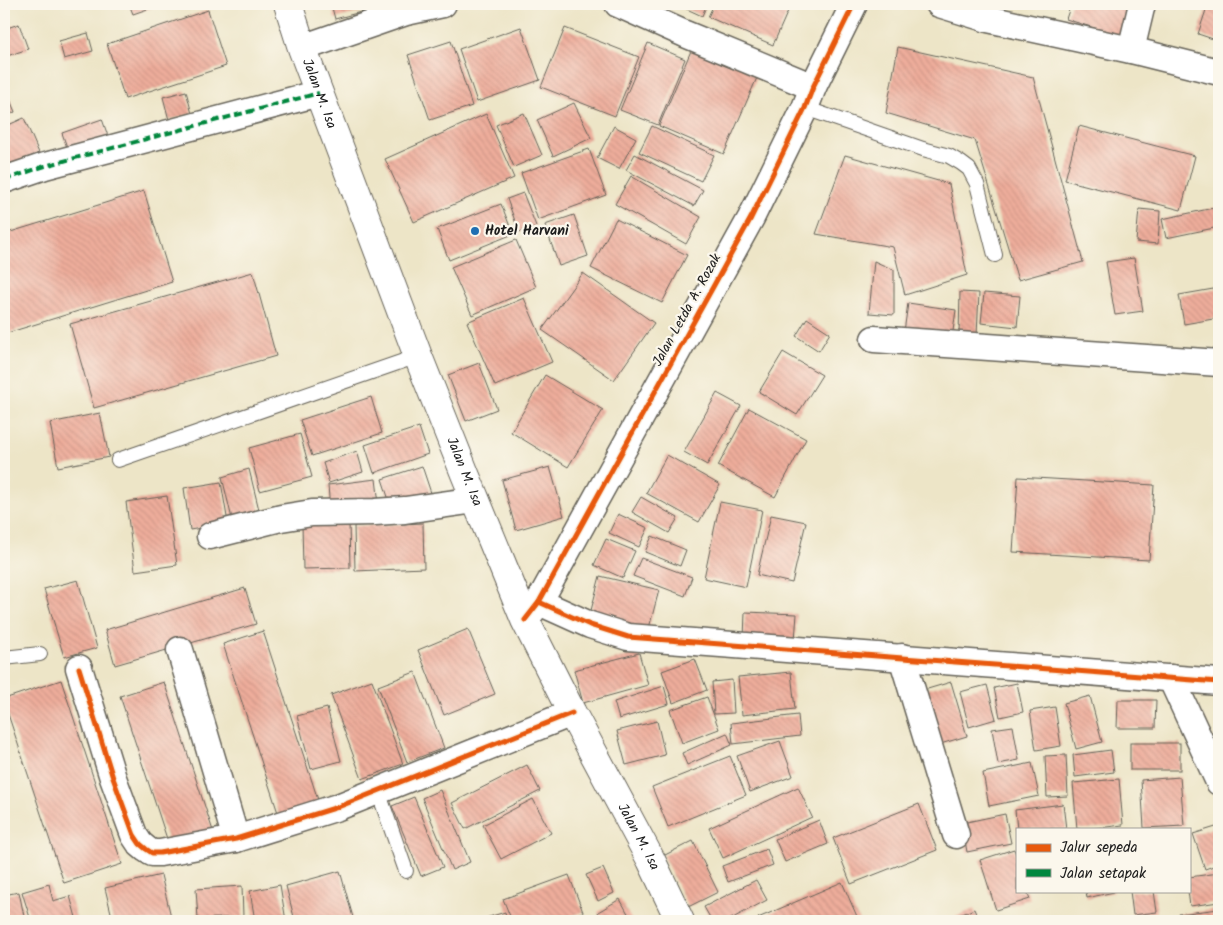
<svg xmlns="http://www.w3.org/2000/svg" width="1223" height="925" font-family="Kalam,sans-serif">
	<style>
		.building { fill: url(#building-back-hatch) }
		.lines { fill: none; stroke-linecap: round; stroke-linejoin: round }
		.service-casing { stroke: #656258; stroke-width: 16 }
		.minor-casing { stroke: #656258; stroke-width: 29 }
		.secondary-casing { stroke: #656258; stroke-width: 30 }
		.service { stroke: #fff; stroke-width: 14 }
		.minor { stroke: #fff; stroke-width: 26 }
		.secondary { stroke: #fff; stroke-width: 28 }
		.quiet { stroke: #00873e; stroke-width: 4; stroke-dasharray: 8 4; stroke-linecap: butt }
		.cycleway-casing { stroke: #fbf7ec; stroke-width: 8 }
		.cycleway { stroke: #e8590c; stroke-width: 5 }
		.poi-dot { fill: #1f6fb2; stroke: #fbf7ec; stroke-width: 2 }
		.labels { text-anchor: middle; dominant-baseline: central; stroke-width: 4.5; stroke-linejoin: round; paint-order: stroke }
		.street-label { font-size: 14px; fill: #1c1c1c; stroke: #fbf7ec }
		.poi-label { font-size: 14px; font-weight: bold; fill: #1c1c1c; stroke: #fbf7ec; text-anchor: start }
	</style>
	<defs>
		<pattern id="building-back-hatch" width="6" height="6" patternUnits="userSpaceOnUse" patternTransform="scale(1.25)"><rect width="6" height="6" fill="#eead9b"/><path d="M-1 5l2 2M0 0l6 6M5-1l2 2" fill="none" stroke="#cc9485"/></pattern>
	</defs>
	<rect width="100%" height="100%" fill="#fbf7ec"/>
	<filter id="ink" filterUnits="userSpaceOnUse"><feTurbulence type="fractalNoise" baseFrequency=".02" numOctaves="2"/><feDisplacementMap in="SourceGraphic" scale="10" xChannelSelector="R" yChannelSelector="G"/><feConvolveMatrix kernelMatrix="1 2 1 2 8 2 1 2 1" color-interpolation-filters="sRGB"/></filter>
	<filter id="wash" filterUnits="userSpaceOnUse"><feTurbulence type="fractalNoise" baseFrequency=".0096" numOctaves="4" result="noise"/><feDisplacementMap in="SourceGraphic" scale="20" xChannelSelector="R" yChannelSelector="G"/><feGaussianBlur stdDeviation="1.12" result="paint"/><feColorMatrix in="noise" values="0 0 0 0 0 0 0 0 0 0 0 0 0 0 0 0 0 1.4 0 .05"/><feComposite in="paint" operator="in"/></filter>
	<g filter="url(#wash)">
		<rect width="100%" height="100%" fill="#ede5c7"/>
		<g id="blocks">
			<!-- building -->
			<g class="building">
				<path d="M129 4H162L133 14Z"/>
				<path d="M331 4H390L335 19Z"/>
				<path d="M676 4H707L702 16Z"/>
				<path d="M714 4H791L773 45 708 17Z"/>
				<path d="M1071 4H1133L1122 37 1066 19Z"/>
				<path d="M1208 4H1219V41L1198 34Z"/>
				<path d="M208 10 226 66 125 99 107 44Z"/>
				<path d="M19 24 28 49 4 57V29Z"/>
				<path d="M521 27 540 80 477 102 459 49Z"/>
				<path d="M565 28 639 57 615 116 541 87Z"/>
				<path d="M88 33 93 51 64 59 59 41Z"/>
				<path d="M451 41 472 106 430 120 408 55Z"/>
				<path d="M648 43 685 59 658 125 620 110Z"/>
				<path d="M693 46 759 73 724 154 659 126Z"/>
				<path d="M898 47 1033 77 1083 262 1018 280 975 140 886 113Z"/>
				<path d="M4 85 15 112 4 117Z"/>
				<path d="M186 91 192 114 169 120 163 97Z"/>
				<path d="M574 103 591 138 553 156 537 120Z"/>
				<path d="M524 113 542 155 514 167 496 125Z"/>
				<path d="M486 114 514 178 414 222 385 159Z"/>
				<path d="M24 118 39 153 6 167 4 162V127Z"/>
				<path d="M102 119 109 139 69 153 62 133Z"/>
				<path d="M614 126 636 138 619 169 597 158Z"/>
				<path d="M652 126 714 155 701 181 639 152Z"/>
				<path d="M1079 126 1195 156 1181 210 1065 180Z"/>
				<path d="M589 149 606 195 538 220 521 173Z"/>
				<path d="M635 154 703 190 694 206 626 170Z"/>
				<path d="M845 155 949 184 967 275 905 295 893 247 816 234Z"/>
				<path d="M631 176 701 217 686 244 615 204Z"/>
				<path d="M144 191 172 282 4 334V234Z"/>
				<path d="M523 193 536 226 519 232 507 199Z"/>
				<path d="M501 204 513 234 449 260 437 229Z"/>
				<path d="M1218 207 1219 227 1166 238 1162 219Z"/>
				<path d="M1139 209 1160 211 1158 244 1136 242Z"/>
				<path d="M574 215 588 256 559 266 545 225Z"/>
				<path d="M616 219 687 255 662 303 591 268Z"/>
				<path d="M516 240 536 287 472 315 451 267Z"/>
				<path d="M1134 258 1143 311 1115 315 1106 262Z"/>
				<path d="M874 261 894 270V315L869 313Z"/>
				<path d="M253 272 276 356 94 408 70 324Z"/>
				<path d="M583 273 654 323 614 380 542 330Z"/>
				<path d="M1219 288V318L1184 324 1179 295Z"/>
				<path d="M960 292 979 293 977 335H959Z"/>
				<path d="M984 293 1020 296 1017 327 981 323Z"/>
				<path d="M524 298 552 362 495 386 467 322Z"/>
				<path d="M908 303 956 310 952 338 904 332Z"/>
				<path d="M807 318 830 333 819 351 796 336Z"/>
				<path d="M783 352 822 375 797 415 759 392Z"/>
				<path d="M479 363 497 409 466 421 448 375Z"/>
				<path d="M545 375 603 410 568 467 511 432Z"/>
				<path d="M717 393 741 406 707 465 684 452Z"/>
				<path d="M371 397 382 433 312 456 300 420Z"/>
				<path d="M749 408 806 439 775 497 718 466Z"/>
				<path d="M100 413 109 457 58 467 50 423Z"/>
				<path d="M419 427 428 454 374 473 365 445Z"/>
				<path d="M300 434 312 477 260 491 249 448Z"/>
				<path d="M357 451 363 472 329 483 323 463Z"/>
				<path d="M667 455 720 485 699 522 646 493Z"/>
				<path d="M422 466 432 496 392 509 382 479Z"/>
				<path d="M550 467 564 516 516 530 502 480Z"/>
				<path d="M249 469 261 518 233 523 222 477Z"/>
				<path d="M1018 477 1154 485 1149 560 1013 552Z"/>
				<path d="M376 479 379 504 330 510 328 485Z"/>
				<path d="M221 482 228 523 190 530 184 488Z"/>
				<path d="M167 496 177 565 135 571 126 502Z"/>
				<path d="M641 497 678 518 669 533 632 512Z"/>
				<path d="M720 502 762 510 746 587 704 578Z"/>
				<path d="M618 514 648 528 639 547 609 533Z"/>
				<path d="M771 515 806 522 792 583 757 575Z"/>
				<path d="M349 522 350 568 303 569 302 523Z"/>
				<path d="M423 523 424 568 355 571 354 526Z"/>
				<path d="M652 536 686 550 680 566 645 552Z"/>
				<path d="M606 539 635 551 623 578 594 565Z"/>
				<path d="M641 558 692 577 685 596 633 576Z"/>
				<path d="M600 576 659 590 648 632 589 618Z"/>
				<path d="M78 580 97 648 64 657 44 589Z"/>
				<path d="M245 588 256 624 115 665 105 630Z"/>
				<path d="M745 612 797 614 795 640 744 639Z"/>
				<path d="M468 629 495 694 444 715 418 650Z"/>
				<path d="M263 631 320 806 280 819 223 644Z"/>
				<path d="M639 653 648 685 583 703 574 670Z"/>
				<path d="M695 659 707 690 673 703 662 671Z"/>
				<path d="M415 672 444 748 407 762 378 686Z"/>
				<path d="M791 672 795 709 742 715 738 677Z"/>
				<path d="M61 680 122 864 64 883 4 702V699Z"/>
				<path d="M372 680 403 764 362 779 331 695Z"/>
				<path d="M732 680 734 713 714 714 712 682Z"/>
				<path d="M164 682 213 831 169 845 120 696Z"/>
				<path d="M951 682 967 736 937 745 921 691Z"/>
				<path d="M1017 683 1023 712 1000 717 994 688Z"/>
				<path d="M987 685 996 719 969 727 960 692Z"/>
				<path d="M664 686 669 704 619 719 614 702Z"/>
				<path d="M1090 696 1102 742 1076 749 1064 703Z"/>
				<path d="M707 697 719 729 682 743 670 710Z"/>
				<path d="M1118 700H1156L1155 728H1117Z"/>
				<path d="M1055 707 1061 746 1036 750 1030 711Z"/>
				<path d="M327 708 341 761 311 769 297 716Z"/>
				<path d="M798 715 800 736 733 744 731 723Z"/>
				<path d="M657 721 665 755 626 765 617 731Z"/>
				<path d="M1013 726 1019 760 998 764 992 729Z"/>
				<path d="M727 733 732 745 687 765 682 753Z"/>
				<path d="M780 741 793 776 750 792 737 756Z"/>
				<rect x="1130" y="743" width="50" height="27"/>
				<path d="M1111 750 1114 772 1075 777 1073 755Z"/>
				<path d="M1066 755 1068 796 1047 797 1045 756Z"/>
				<path d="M730 756 746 795 668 827 652 787Z"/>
				<path d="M1032 763 1039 796 989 806 983 773Z"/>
				<path d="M527 765 540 791 465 829 452 803Z"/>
				<path d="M1180 777 1184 826 1144 828 1141 780Z"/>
				<path d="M1119 779 1123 825 1090 829H1077L1073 783Z"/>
				<path d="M798 787 812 817 723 858 709 828Z"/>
				<path d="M440 790 470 862 452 870 422 798Z"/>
				<path d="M414 797 443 867 421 876 392 806Z"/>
				<path d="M533 799 551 833 501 859 483 825Z"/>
				<path d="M919 804 937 850 851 884 833 838Z"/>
				<path d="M1063 804 1066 829H1017L1015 810Z"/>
				<path d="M1005 814 1011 843 967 852 962 823Z"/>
				<path d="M819 820 828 844 785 862 775 839Z"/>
				<path d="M1219 826V864L1205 869 1193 834Z"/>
				<path d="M693 841 718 892 688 907 663 856Z"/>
				<path d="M767 849 773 865 728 882 722 866Z"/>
				<path d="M1014 849 1017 857V891H1027L1030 899 996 910 980 860Z"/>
				<path d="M603 868 614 893 598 901 586 875Z"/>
				<path d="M340 871 354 921H295L286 886Z"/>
				<path d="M1219 873V902L1190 906 1188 891H1189V877Z"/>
				<path d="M161 875 172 921H113L105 888Z"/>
				<path d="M569 875 583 912 557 921H512L503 899Z"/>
				<path d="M756 880 767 900 727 921H712L704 907Z"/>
				<path d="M842 882 859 921H759L758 918Z"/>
				<path d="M49 884 53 901 70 896 77 921H31L22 892Z"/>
				<path d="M280 885 286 921H255L250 891Z"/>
				<path d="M242 886 243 917 198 919 196 889Z"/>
				<path d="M1086 891H1114V892L1087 898Z"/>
				<path d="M1130 891H1154L1157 912 1133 915Z"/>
				<path d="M19 892 25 921H4V895Z"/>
				<path d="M620 899 632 921H603L598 912Z"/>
				<path d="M974 909 979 921H946Z"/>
				<path d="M1219 909V921H1180L1179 914Z"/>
				<path d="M505 912 507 921H476Z"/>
			</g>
		</g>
	</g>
	<g filter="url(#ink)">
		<use href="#blocks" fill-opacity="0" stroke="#656258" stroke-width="1"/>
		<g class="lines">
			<defs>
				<g id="service">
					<path d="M805 108 923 149 949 156 961 163 969 169 977 184 995 255"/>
					<path d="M118 460 418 356"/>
					<path d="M4 658 40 654"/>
					<path d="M378 791 406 871"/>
				</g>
				<g id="minor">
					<path d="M618 4 685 34 813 87"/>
					<path d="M939 4 988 19 1131 50 1219 72"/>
					<path d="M302 48 406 12 443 4"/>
					<path d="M1131 50 1142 4"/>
					<path d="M4 180 45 166 319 93"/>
					<path d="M874 339 1219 363"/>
					<path d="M210 536 281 518 312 513 375 512 405 510 476 500"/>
					<path d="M539 602 590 625 628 637 1219 682"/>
					<path d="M525 620 539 602 751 218 805 108 813 87 854 4"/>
					<path d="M180 650 236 839"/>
					<path d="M902 657 956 835"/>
					<path d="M79 668 113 778 134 835 140 844 146 849 152 853H160L236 839 338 807 572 713"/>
					<path d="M1171 678 1219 782"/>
				</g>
				<g id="secondary">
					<path id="s1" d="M288 4 302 48 418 356 465 474 525 620 572 713 651 860 680 921"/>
				</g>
			</defs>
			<!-- service casing -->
			<use href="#service" class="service-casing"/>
			<!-- minor casing -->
			<use href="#minor" class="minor-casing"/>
			<!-- secondary casing -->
			<use href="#secondary" class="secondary-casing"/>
			<!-- service -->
			<use href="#service" class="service"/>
			<!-- minor -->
			<use href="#minor" class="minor"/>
			<!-- secondary -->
			<use href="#secondary" class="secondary"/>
			<!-- quiet -->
			<path class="quiet" d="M4 180 45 166 319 93"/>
			<defs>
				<g id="cycleway">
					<path d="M539 602 590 625 628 637 1219 682"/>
					<path d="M525 620 539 602 751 218 805 108 813 87 854 4"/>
					<path d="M79 668 113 778 134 835 140 844 146 849 152 853H160L236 839 338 807 572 713"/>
				</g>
			</defs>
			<!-- cycleway casing -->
			<use href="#cycleway" class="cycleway-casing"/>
			<!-- cycleway -->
			<use href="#cycleway" class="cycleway"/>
		</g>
	</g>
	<!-- markers -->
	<circle class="poi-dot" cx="475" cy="231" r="5"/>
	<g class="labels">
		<!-- street labels -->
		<g class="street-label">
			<text stroke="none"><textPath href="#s1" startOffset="95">Jalan M. Isa</textPath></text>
			<text transform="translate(687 310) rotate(-61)">Jalan Letda A. Rozak</text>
			<text stroke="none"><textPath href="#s1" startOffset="500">Jalan M. Isa</textPath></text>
			<text stroke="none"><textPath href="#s1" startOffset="905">Jalan M. Isa</textPath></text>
		</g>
		<!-- poi labels -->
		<g class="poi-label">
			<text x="485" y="231">Hotel Harvani</text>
		</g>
	</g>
	<!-- margin -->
	<rect width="1223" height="925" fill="none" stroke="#fbf7ec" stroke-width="20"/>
	<!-- legend -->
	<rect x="1016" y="828" width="175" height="65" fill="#fbf7ec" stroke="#a29f99"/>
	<rect x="1026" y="844" width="25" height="8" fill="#e8590c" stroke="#a29f99"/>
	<text x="1060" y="852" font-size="15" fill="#1c1c1c">Jalur sepeda</text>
	<rect x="1026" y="869" width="25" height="8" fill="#00873e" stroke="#a29f99"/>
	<text x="1060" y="878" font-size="15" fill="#1c1c1c">Jalan setapak</text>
</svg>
